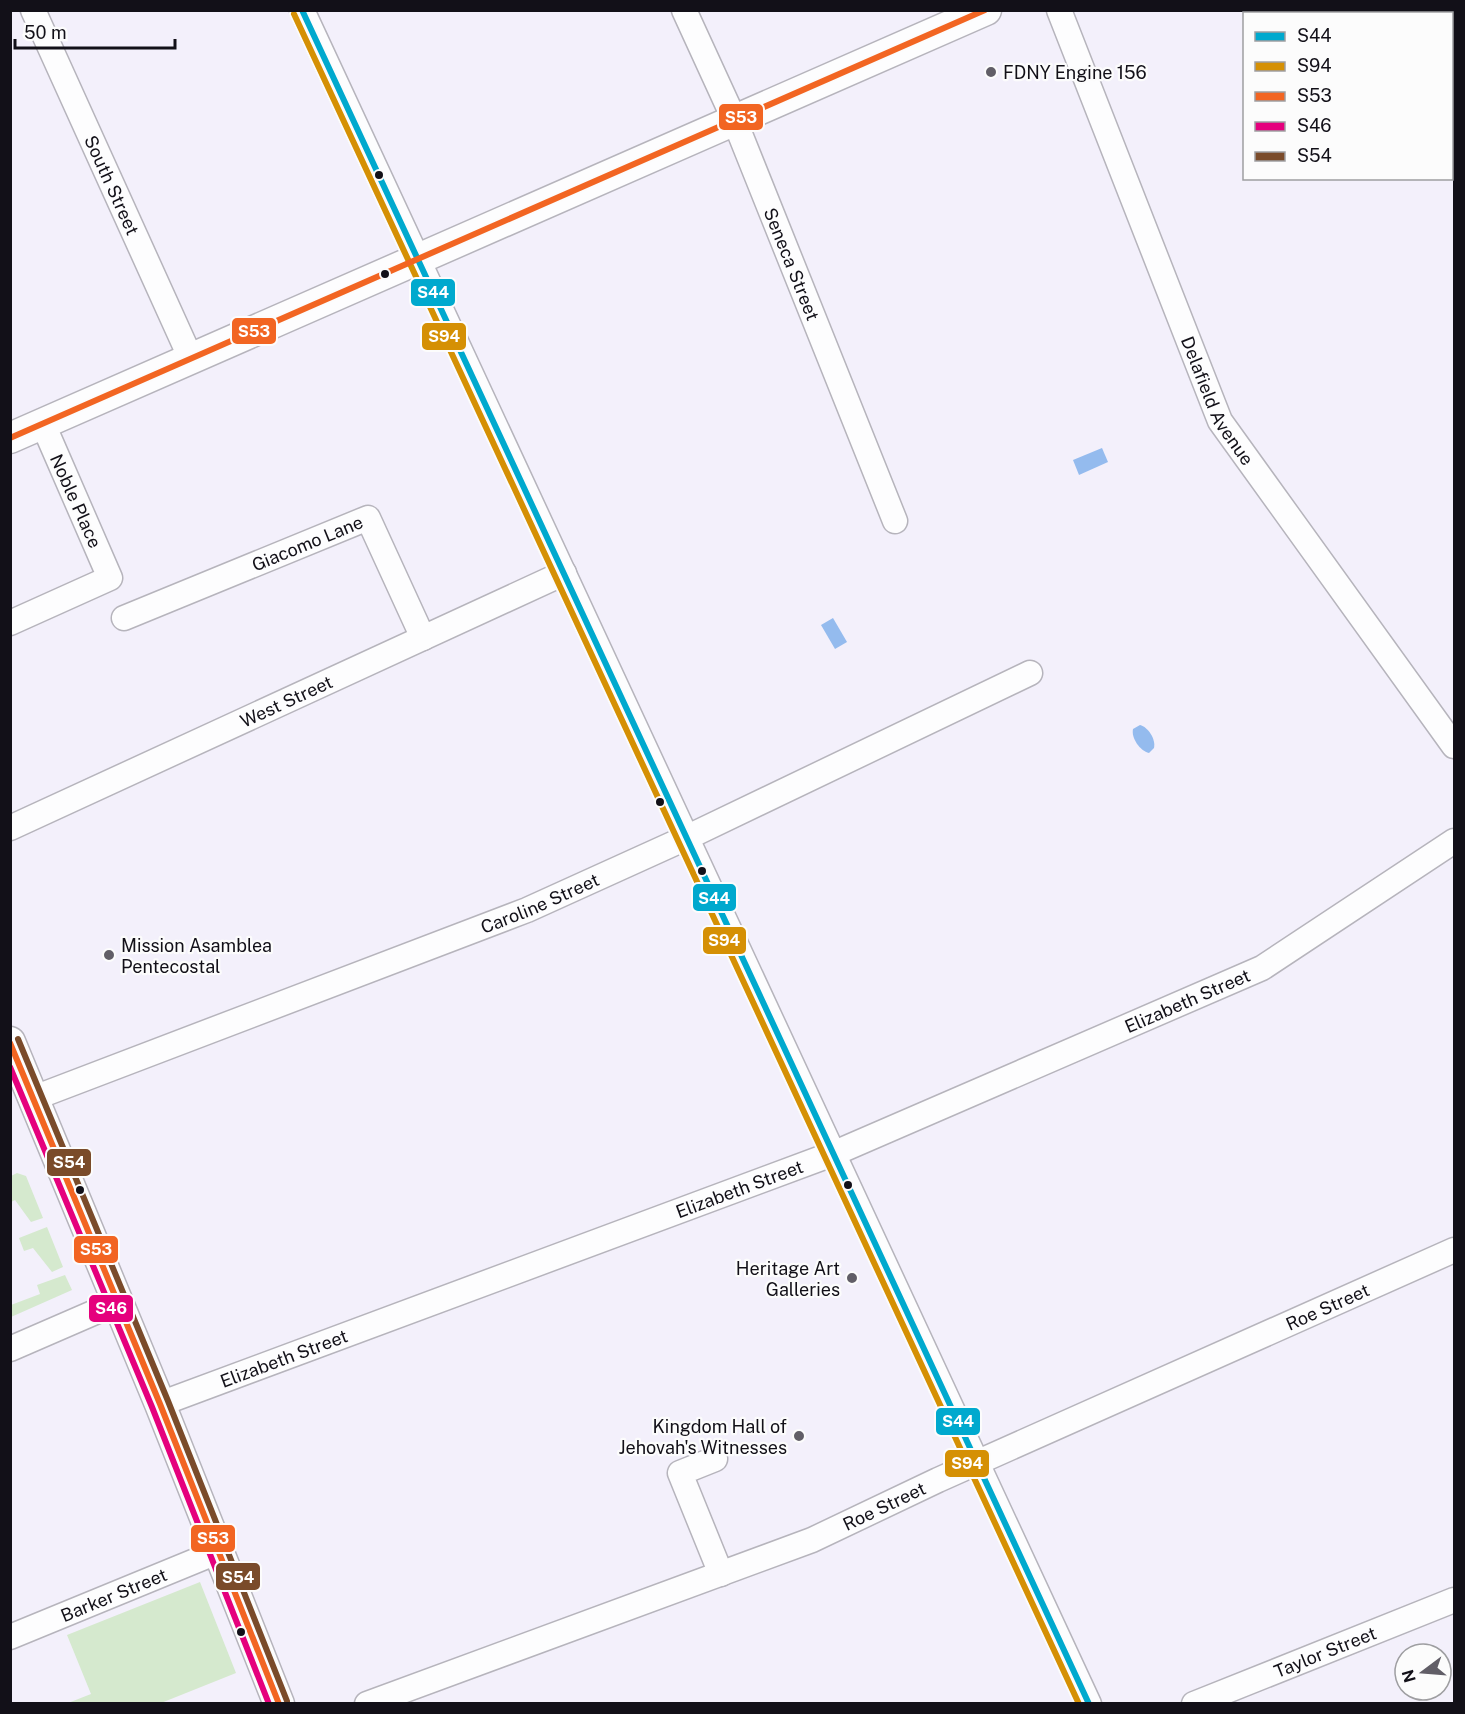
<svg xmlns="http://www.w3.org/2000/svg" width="1465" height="1714" font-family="'Public Sans',sans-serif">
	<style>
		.green { fill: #d5e9ce }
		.water { fill: #94bbee }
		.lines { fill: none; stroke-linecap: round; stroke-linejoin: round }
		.minor-casing { stroke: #b6b4bc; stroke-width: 27 }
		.tertiary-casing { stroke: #b6b4bc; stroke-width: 33 }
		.minor { stroke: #fdfdfe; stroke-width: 24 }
		.tertiary { stroke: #fdfdfe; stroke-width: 30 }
		.bus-1-casing { stroke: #fcfcfc; stroke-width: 10 }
		.bus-2-casing { stroke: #fcfcfc; stroke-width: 10 }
		.bus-3-casing { stroke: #fcfcfc; stroke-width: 10 }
		.bus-4-casing { stroke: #fcfcfc; stroke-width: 10 }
		.bus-5-casing { stroke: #fcfcfc; stroke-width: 10 }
		.bus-1 { stroke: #00a9ce; stroke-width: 6 }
		.bus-2 { stroke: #d59004; stroke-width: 6 }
		.bus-3 { stroke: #f26522; stroke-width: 6 }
		.bus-4 { stroke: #e5007d; stroke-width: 6 }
		.bus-5 { stroke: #7a4b2a; stroke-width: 6 }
		.poi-dot { fill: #615e67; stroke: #fcfcfc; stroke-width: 2 }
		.bus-dot { fill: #121018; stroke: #fcfcfc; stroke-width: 2 }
		.labels { text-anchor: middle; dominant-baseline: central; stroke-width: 4.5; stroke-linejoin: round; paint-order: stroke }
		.poi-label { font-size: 18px; fill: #121018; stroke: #fcfcfc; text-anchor: start }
		.street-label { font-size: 18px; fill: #121018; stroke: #fcfcfc }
		.line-badge { stroke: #fcfcfc; stroke-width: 2 }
		.badge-label { font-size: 16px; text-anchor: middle; font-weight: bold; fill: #fff }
	</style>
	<rect width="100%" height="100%" fill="#f3f0fb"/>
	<!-- green -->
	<g class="green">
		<path d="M17 1173 26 1176 43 1218 31 1222 15 1200 11 1202V1176Z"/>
		<path d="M47 1227 63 1267 52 1272 33 1248 24 1251 19 1238Z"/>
		<path d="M65 1275 72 1290 11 1317V1305L40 1294 37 1285Z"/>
		<path d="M200 1582 236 1673 161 1703H68L91 1694 67 1635Z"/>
	</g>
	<!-- water -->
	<g class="water">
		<path d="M1102 448 1108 462 1079 475 1073 460Z"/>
		<path d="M833 618 847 642 835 649 821 625Z"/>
		<path d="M1140 725C1148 727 1156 739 1154 748L1149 753C1140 751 1131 738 1133 729Z"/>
	</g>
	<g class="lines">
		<defs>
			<g id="minor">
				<path id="s1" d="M33 10 191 359"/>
				<path d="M302 10 1089 1704"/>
				<path id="s2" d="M684 10 734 119 895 521"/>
				<path id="s3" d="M1059 10 1220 421 1454 746"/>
				<path d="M1413 10 1415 14"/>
				<path d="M1452 107 1454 115"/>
				<path id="s4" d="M124 618 368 518 423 638"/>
				<path d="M10 623 110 578 43 424"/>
				<path id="s5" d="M10 828 564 573"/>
				<path id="s6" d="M34 1098 527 910 688 837 1030 673"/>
				<path d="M10 1349 116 1303"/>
				<path id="s7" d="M160 1404 835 1153 1262 968 1454 841"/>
				<path d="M715 1459 680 1473 721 1574"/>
				<path id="s8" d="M10 1637 217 1552"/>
				<path id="s9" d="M367 1704 812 1540 938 1480 1454 1250"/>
				<path id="s10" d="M1194 1704 1454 1600"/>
			</g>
			<g id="tertiary">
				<path d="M10 438 986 10"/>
				<path d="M10 1042 160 1404 279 1704"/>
			</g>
		</defs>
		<!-- minor casing -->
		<use href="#minor" class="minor-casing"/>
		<!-- tertiary casing -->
		<use href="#tertiary" class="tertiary-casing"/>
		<!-- minor -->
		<use href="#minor" class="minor"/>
		<!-- tertiary -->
		<use href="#tertiary" class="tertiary"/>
		<defs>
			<path id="bus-1" d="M302 10 1089 1704"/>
			<path id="bus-2" d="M294 14 1079 1704"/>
			<g id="bus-3">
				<path d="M10 438 985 10"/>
				<path d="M10 1043 160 1404 279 1704"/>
			</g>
			<path id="bus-4" d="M10 1067 152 1407 269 1704"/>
			<path id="bus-5" d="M18 1039 168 1401 287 1701"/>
		</defs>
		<!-- bus-1 casing -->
		<use href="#bus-1" class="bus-1-casing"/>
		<!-- bus-2 casing -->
		<use href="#bus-2" class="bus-2-casing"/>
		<!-- bus-3 casing -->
		<use href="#bus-3" class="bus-3-casing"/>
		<!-- bus-4 casing -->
		<use href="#bus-4" class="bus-4-casing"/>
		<!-- bus-5 casing -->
		<use href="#bus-5" class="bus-5-casing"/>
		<!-- bus-1 -->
		<use href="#bus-1" class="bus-1"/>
		<!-- bus-2 -->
		<use href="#bus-2" class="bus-2"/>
		<!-- bus-3 -->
		<use href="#bus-3" class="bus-3"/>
		<!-- bus-4 -->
		<use href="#bus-4" class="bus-4"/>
		<!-- bus-5 -->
		<use href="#bus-5" class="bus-5"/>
	</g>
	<!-- markers -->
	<g class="poi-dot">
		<circle cx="991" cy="72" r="6"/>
		<circle cx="109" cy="955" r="6"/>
		<circle cx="852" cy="1278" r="6"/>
		<circle cx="799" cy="1436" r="6"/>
	</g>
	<g class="bus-dot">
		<circle cx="379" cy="175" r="5"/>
		<circle cx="385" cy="274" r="5"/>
		<circle cx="660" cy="802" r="5"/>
		<circle cx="702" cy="871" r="5"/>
		<circle cx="848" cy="1185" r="5"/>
		<circle cx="80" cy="1190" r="5"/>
		<circle cx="241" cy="1632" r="5"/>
	</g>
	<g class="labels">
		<!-- poi labels -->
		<g class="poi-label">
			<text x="1003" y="72">FDNY Engine 156</text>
			<text x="121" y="945">Mission Asamblea<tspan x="121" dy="21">Pentecostal</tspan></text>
			<text x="840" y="1268" text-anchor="end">Heritage Art<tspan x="840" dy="21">Galleries</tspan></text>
			<text x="787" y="1426" text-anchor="end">Kingdom Hall of<tspan x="787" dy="21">Jehovah's Witnesses</tspan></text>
		</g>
		<!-- street labels -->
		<g class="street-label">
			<text stroke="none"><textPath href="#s1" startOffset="192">South Street</textPath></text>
			<text stroke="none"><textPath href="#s2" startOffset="276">Seneca Street</textPath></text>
			<text stroke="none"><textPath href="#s3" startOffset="422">Delafield Avenue</textPath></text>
			<text transform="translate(76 501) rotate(66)">Noble Place</text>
			<text stroke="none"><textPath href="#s4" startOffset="198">Giacomo Lane</textPath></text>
			<text stroke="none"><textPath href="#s5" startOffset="304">West Street</textPath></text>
			<text stroke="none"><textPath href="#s6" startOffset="542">Caroline Street</textPath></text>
			<text stroke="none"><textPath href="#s7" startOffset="1104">Elizabeth Street</textPath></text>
			<text stroke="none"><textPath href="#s7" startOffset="618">Elizabeth Street</textPath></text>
			<text stroke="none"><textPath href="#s9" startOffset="1040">Roe Street</textPath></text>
			<text stroke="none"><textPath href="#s7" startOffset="132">Elizabeth Street</textPath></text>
			<text stroke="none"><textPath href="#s9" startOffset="554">Roe Street</textPath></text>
			<text stroke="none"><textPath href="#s8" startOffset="112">Barker Street</textPath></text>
			<text stroke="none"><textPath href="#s10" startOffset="141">Taylor Street</textPath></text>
		</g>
	</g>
	<g class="line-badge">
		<rect x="718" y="103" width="46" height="28" rx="6" fill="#f26522"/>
		<rect x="410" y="278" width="46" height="29" rx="6" fill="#00a9ce"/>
		<rect x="231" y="317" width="46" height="28" rx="6" fill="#f26522"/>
		<rect x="421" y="322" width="46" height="29" rx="6" fill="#d59004"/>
		<rect x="692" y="883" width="45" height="29" rx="6" fill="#00a9ce"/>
		<rect x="702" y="926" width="45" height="29" rx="6" fill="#d59004"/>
		<rect x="46" y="1148" width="46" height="29" rx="6" fill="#7a4b2a"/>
		<rect x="73" y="1235" width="46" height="29" rx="6" fill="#f26522"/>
		<rect x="88" y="1294" width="46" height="29" rx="6" fill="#e5007d"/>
		<rect x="935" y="1407" width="46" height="29" rx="6" fill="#00a9ce"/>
		<rect x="944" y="1449" width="46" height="29" rx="6" fill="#d59004"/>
		<rect x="190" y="1524" width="46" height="29" rx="6" fill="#f26522"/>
		<rect x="215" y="1562" width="46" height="29" rx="6" fill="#7a4b2a"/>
	</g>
	<g class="badge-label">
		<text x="741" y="123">S53</text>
		<text x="433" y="298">S44</text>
		<text x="254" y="337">S53</text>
		<text x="444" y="342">S94</text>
		<text x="714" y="904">S44</text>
		<text x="724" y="946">S94</text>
		<text x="69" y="1168">S54</text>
		<text x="96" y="1255">S53</text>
		<text x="111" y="1314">S46</text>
		<text x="958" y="1427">S44</text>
		<text x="967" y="1469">S94</text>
		<text x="213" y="1544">S53</text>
		<text x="238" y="1583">S54</text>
	</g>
	<!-- border -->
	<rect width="1465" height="1714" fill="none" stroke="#121018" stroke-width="24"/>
	<!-- legend -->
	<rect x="1243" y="12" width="210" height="168" fill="#fcfcfc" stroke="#9e9ea1" stroke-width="1.5"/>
	<rect x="1255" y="32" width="30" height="9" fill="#00a9ce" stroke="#9e9ea1" stroke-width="1.5"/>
	<text x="1297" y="42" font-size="18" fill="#121018">S44</text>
	<rect x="1255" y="62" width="30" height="9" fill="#d59004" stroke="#9e9ea1" stroke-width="1.5"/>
	<text x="1297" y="72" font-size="18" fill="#121018">S94</text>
	<rect x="1255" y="92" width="30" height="9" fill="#f26522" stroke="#9e9ea1" stroke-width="1.5"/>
	<text x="1297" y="102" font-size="18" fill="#121018">S53</text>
	<rect x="1255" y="122" width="30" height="9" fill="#e5007d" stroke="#9e9ea1" stroke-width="1.5"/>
	<text x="1297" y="132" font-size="18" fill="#121018">S46</text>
	<rect x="1255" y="152" width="30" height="9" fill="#7a4b2a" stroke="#9e9ea1" stroke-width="1.5"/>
	<text x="1297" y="162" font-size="18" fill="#121018">S54</text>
	<!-- north arrow -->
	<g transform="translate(1423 1672) rotate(254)"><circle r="28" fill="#fcfcfc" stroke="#9e9ea1" stroke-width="1.5"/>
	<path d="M0-4.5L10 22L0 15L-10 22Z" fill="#615e67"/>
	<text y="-9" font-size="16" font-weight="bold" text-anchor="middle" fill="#121018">N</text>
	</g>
	<!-- scale -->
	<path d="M15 39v9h160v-9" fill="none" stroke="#121018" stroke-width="3"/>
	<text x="24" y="39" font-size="18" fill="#121018" stroke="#fcfcfc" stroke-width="4.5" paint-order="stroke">50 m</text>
</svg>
